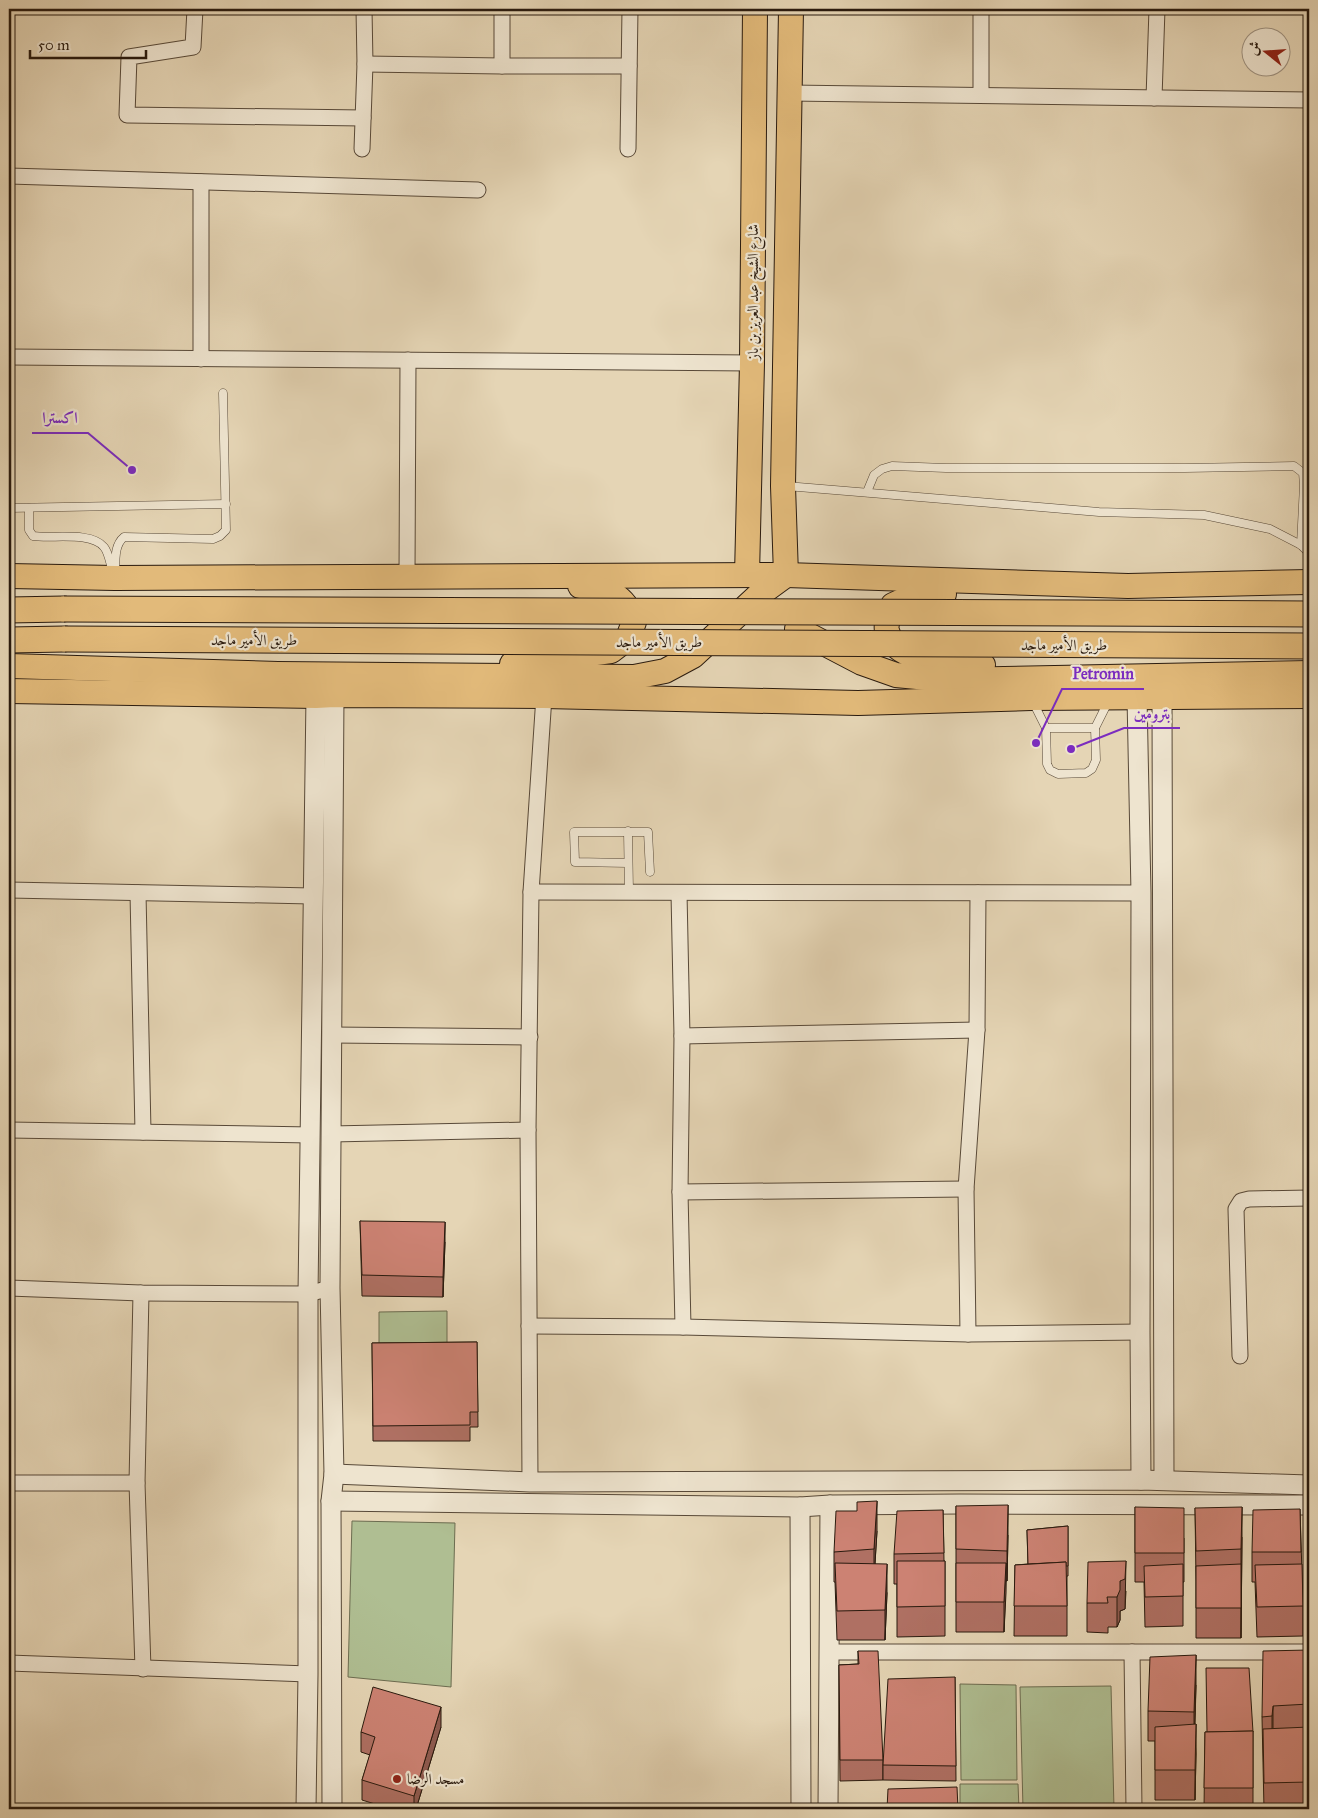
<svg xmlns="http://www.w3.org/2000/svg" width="1318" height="1818" font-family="'IM FELL Great Primer',Amiri,serif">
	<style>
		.green { fill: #afbe92; stroke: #6c6c50 }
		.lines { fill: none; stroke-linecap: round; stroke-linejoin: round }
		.service-casing { stroke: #584938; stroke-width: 9 }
		.minor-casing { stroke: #584938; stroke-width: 17 }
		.tertiary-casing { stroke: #584938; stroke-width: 21 }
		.primary-casing { stroke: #291a0e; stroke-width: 26 }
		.trunk-casing { stroke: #291a0e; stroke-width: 27 }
		.service { stroke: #eee4cf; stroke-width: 8 }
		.minor { stroke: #eee4cf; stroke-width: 15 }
		.tertiary { stroke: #eee4cf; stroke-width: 19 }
		.primary { stroke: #e2ba7a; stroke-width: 24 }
		.trunk { stroke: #e2ba7a; stroke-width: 25 }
		.trunk-bridge-casing { stroke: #291a0e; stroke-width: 27; stroke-linecap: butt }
		.trunk-bridge { stroke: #e2ba7a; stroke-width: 25 }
		.wall { fill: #af7063; stroke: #291a0e }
		.shaded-wall { fill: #8f5b50; stroke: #291a0e }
		.building { fill: #cc8273; stroke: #291a0e }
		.poi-dot { fill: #8f2418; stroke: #eee4cf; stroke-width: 2 }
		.labels { text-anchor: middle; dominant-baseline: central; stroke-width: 4.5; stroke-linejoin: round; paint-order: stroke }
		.street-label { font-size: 15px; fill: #291a0e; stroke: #eee4cf }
		.poi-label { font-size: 15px; fill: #291a0e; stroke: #eee4cf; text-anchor: start }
		.leader { fill: none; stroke: #7b2cbf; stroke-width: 2 }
		.callout-dot { fill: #7b2cbf; stroke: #eee4cf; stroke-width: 2 }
		.callout-label { font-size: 16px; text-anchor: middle; font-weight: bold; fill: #7b2cbf; stroke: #eee4cf; stroke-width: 4.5; stroke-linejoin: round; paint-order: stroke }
	</style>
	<rect width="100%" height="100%" fill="#e5d5b5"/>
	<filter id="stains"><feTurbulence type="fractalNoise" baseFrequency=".004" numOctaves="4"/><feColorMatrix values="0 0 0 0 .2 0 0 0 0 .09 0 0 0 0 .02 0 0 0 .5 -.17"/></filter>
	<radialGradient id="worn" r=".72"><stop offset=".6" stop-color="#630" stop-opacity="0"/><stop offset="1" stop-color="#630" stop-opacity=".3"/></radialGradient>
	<!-- green -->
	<g class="green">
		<path d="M447 1311V1347H379V1312Z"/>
		<path d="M352 1521 455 1523 451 1687 348 1677Z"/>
		<path d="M960 1684 1016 1685 1017 1780H961Z"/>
		<path d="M1111 1686 1114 1809H1023L1020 1687Z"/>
		<path d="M960 1784H1018L1019 1809H960Z"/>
	</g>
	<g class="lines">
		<defs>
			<g id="service">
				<path d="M786 486 1099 512 1204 515 1270 529 1301 545 1309 553"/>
				<path d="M867 492 874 475 882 469 892 466 946 468H1185L1294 466 1303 473 1304 485 1301 545"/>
				<path d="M9 508 226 504"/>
				<path d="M29 508V530L33 536C52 539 91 531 104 547 109 553 110 564 113 572"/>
				<path d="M115 576C116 563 113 546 124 537L213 539 220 536 226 530 223 393"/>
				<path d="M1033 702 1046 728H1095L1109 700"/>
				<path d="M1046 728 1047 764 1050 770 1058 774 1086 773 1092 769 1096 760 1095 728"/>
				<path d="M628 831 629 892"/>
				<path d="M628 863 575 862 574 832H648L650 872"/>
			</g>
			<g id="minor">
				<path d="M195 9 193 47 129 57 127 115 363 118"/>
				<path d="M502 9V66"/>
				<path d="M365 64 502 66H629"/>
				<path d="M789 93 1309 100"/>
				<path d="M981 95V9"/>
				<path d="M1154 98 1157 9"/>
				<path d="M362 149 365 64 364 9"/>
				<path d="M628 149 630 9"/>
				<path d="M9 176 478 190"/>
				<path d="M9 357 752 363"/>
				<path d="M201 359V182"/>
				<path d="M407 576 408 360"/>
				<path d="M9 890 312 896"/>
				<path d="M531 892 1141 893"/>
				<path d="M138 893 143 1132"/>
				<path d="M679 893 682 1036 680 1192 683 1327"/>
				<path d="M332 1035 530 1037"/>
				<path d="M682 1036 977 1030"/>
				<path d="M9 1130 311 1135"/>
				<path d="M331 1134 528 1130"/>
				<path d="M680 1192 966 1189"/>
				<path d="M9 1288 141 1293 308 1294 330 1288"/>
				<path d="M141 1293 137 1483 143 1669"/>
				<path d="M529 1326 683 1327 968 1334 1140 1332"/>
				<path d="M968 1334 966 1189 977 1030 978 893"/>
				<path d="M1240 1356 1236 1209 1241 1201 1249 1199 1309 1198"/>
				<path d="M530 1482 528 1130 531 892 544 696"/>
				<path d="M9 1483H137"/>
				<path d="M828 1652H1309"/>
				<path d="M1132 1652 1134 1809"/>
				<path d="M9 1663 308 1674"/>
			</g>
			<g id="tertiary">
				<path d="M1137 697 1141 893 1140 1332 1141 1480"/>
				<path d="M1162 697 1164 1480"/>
				<path d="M334 1474 530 1482 1141 1480 1309 1485"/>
				<path d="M331 1501 800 1507 830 1505 960 1504 1309 1505"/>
				<path d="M800 1507 801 1809"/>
				<path d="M306 1809 308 1674V1294L316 696"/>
				<path d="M332 1809 331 1501 334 1474 330 1288 334 695"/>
				<path d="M828 1809 830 1505"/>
			</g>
			<g id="primary">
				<path d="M747 575 752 363 755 9"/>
				<path d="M786 575 783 486 791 9"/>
				<path d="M9 576 115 578 786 575 1128 586 1309 582"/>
				<path d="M944 594 915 595 893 605C891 613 885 624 887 631 896 665 955 663 983 665"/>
				<path d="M797 629 862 663 896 675 949 680 1309 673"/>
				<path d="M512 664 611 651 628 638 634 622C625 595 607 588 580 586"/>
				<path d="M9 666 278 674 634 677 665 671 693 656 760 594 786 575"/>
				<path d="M9 691 316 696 334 695 544 696 858 703 1031 698 1309 696"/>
			</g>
			<g id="trunk">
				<path d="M9 610 64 609"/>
				<path d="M9 640 65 639"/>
			</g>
		</defs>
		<!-- service casing -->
		<use href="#service" class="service-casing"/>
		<!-- minor casing -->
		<use href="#minor" class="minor-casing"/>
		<!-- tertiary casing -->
		<use href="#tertiary" class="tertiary-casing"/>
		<!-- primary casing -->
		<use href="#primary" class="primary-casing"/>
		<!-- trunk casing -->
		<use href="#trunk" class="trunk-casing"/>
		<!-- service -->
		<use href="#service" class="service"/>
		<!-- minor -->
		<use href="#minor" class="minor"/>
		<!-- tertiary -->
		<use href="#tertiary" class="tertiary"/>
		<!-- primary -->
		<use href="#primary" class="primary"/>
		<!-- trunk -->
		<use href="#trunk" class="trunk"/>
		<defs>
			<g id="trunk-bridge">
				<path d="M64 609 1309 614"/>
				<path d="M65 639 1309 646"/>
			</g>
		</defs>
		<!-- trunk-bridge casing -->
		<use href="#trunk-bridge" class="trunk-bridge-casing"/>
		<!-- trunk-bridge -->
		<use href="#trunk-bridge" class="trunk-bridge"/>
	</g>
	<!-- wall -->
	<g class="wall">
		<path d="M360 1221 445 1242 443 1297 362 1296Z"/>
		<path d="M477 1342 478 1427H470V1441H373L372 1343Z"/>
		<path d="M956 1506 1008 1535 1007 1581H1006L1004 1632H956Z"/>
		<path d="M1135 1507 1184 1538V1582H1183V1626L1145 1627 1144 1582H1135Z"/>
		<path d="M1195 1508 1242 1537 1241 1638H1196V1581Z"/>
		<path d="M1300 1509 1303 1606V1636L1257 1637 1255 1582H1252V1552Z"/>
		<path d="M943 1510 944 1561H945V1636L897 1637V1584H894V1554Z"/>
		<path d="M1068 1526V1576H1067V1636H1014L1015 1565 1028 1564 1027 1530Z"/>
		<path d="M877 1531 875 1563 887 1593 885 1640H837L835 1582H834V1552Z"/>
		<path d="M1126 1591 1125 1609 1120 1611V1620L1117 1627H1108V1633L1087 1632V1603Z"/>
		<path d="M1309 1650V1809H1264L1262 1717Z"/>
		<path d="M858 1651 883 1760V1780L840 1781 839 1665 858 1664Z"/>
		<path d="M955 1677 956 1781 883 1780V1765Z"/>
		<path d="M1196 1685 1195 1724 1196 1754 1195 1800H1155V1741H1148V1711Z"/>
		<path d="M441 1727 416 1809H391L362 1800V1780L370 1755 361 1752V1732Z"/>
		<path d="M1205 1732H1253V1809H1204Z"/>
	</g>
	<!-- shaded-wall -->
	<g class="shaded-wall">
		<path d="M445 1222V1242L443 1297V1277Z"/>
		<path d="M877 1501V1531L874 1579V1549Z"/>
		<path d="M1008 1505V1535L1007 1581V1551Z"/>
		<path d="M1242 1507V1537L1241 1638V1549Z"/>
		<path d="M1126 1561 1125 1609 1120 1611V1620L1117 1627V1597L1120 1581Z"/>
		<path d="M1006 1563V1593L1004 1632V1602Z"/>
		<path d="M887 1564V1593L885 1640V1610Z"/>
		<path d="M1196 1655V1685L1194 1742V1712Z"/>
		<path d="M1273 1706V1735L1272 1746V1716Z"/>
		<path d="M441 1707V1727L416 1809H414V1796Z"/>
		<path d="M1196 1724V1754L1195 1800V1770Z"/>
	</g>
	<!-- building -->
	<g class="building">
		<path d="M360 1221 445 1222 443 1277 362 1275Z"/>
		<path d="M477 1342 478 1412H470V1425L373 1426 372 1343Z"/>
		<path d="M877 1501 874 1549 834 1552 836 1511H857V1502Z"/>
		<path d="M1008 1505 1007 1551 956 1549V1506Z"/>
		<path d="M1135 1507 1184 1508V1553H1135Z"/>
		<path d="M1242 1507 1241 1549 1196 1551 1195 1508Z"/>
		<path d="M1300 1509 1301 1552H1252L1253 1510Z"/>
		<path d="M943 1510 944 1553 894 1554 897 1511Z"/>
		<path d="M1068 1526V1566H1066V1562L1028 1564 1027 1530Z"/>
		<path d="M897 1561H945V1606L897 1607Z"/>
		<path d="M1126 1561 1125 1579 1120 1581V1590L1117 1597H1107L1108 1603H1087L1088 1562Z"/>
		<path d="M1066 1562 1067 1606H1014L1015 1565Z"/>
		<path d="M835 1563 887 1564 885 1610 837 1611Z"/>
		<path d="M956 1563H1006L1004 1602H956Z"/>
		<path d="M1183 1564V1596L1145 1597 1144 1566Z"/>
		<path d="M1241 1564V1608H1196V1566Z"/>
		<path d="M1302 1564 1303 1606 1257 1607 1255 1565Z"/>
		<path d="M1309 1650V1704L1273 1706 1272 1716 1262 1717 1263 1651Z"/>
		<path d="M858 1651H878L883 1760H840L839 1665 859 1664Z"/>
		<path d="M1196 1655 1194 1712 1148 1711 1150 1657Z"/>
		<path d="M1206 1668H1249L1253 1732V1731L1207 1732Z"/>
		<path d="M955 1677 956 1766 883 1765 888 1679Z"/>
		<path d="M373 1687 441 1707 414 1796 362 1780 375 1737 361 1732Z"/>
		<path d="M1196 1724 1195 1770H1155V1727Z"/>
		<path d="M1309 1727V1782L1264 1783 1263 1729Z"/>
		<path d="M1253 1731V1788H1204L1205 1732Z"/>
		<path d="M957 1787 958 1809H887L888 1789Z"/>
	</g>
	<!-- markers -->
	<circle class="poi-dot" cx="397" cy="1779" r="5"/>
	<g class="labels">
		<!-- street labels -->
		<g class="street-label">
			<text transform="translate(753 292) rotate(-90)">شارع الشيخ عبد العزيز بن باز</text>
			<text x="254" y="640">طريق الأمير ماجد</text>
			<text x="659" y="642">طريق الأمير ماجد</text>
			<text x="1064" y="645">طريق الأمير ماجد</text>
		</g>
		<!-- poi labels -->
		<g class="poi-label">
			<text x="407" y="1779">مسجد الرضا</text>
		</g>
	</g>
	<!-- callouts -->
	<path class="leader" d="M132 470L88 433H32M1036 743L1062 689H1144M1071 749L1124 728H1180"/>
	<g class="callout-dot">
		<circle cx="132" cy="470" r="5"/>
		<circle cx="1036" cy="743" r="5"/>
		<circle cx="1071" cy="749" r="5"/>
	</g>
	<g class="callout-label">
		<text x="60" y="423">اكسترا</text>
		<text x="1103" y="679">Petromin</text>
		<text x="1152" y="719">بترومين</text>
	</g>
	<!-- margin -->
	<rect width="1318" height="1818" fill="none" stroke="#e5d5b5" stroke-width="30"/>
	<rect x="10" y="10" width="1298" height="1798" fill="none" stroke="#291a0e" stroke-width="2.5"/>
	<rect x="15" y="15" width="1288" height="1788" fill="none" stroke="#291a0e"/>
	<!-- north arrow -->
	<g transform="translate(1266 52) rotate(287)"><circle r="24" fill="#eee4cf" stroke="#9f9382"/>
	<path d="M0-4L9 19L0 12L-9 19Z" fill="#8f2418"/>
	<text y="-8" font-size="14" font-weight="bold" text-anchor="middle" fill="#291a0e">ش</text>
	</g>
	<!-- scale -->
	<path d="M30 50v8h116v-8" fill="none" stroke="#291a0e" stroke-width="2.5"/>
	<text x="38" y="50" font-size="15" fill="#291a0e" stroke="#eee4cf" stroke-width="4" paint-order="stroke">50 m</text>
	<rect width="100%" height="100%" filter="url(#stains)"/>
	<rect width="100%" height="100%" fill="url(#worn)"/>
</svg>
